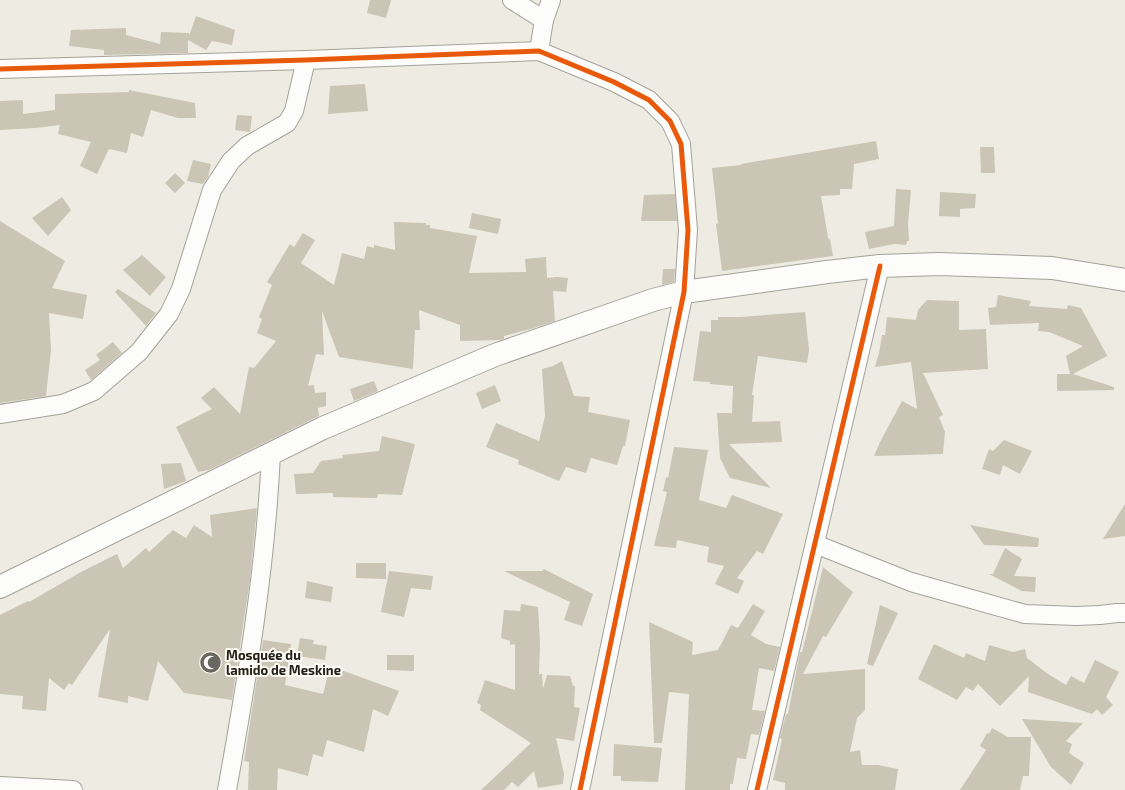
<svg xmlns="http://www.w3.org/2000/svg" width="1125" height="790" font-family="'Exo 2',sans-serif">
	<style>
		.building { fill: #cac5b4 }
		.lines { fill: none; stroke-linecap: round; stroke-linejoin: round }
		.street-casing { stroke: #a3a29a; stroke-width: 20 }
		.secondary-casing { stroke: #a3a29a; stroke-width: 24 }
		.street { stroke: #fcfcfb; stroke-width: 18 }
		.secondary { stroke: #fcfcfb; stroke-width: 22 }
		.cycleway-casing { stroke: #fefcf5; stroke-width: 8 }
		.cycleway { stroke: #e8590c; stroke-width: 5 }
		.labels { text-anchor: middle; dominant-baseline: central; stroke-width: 4; stroke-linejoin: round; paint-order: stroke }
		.poi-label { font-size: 13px; font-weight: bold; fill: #222019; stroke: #fefcf5; text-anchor: start }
	</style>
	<rect width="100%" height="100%" fill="#eeece2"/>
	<!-- building -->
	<g class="building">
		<path d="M370 0H391L386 18 367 13Z"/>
		<path d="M196 16 235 30 232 45 212 41 206 50 188 40V53L104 55V50L69 46 71 30 126 28V35L160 44 161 32 189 33V36Z"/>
		<path d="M365 84 368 111 328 114 330 86Z"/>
		<path d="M129 90 195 103 196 118H178L151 110 143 137 131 133 127 153 109 149 97 174 80 166 91 142 58 134 60 125 36 128 0 130V101L23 100V114L55 110V94L129 92Z"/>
		<path d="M237 115 252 116 250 132 235 130Z"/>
		<path d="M876 141 879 159 854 164 852 189H840V195L821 196 828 237 829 240 830 239 833 256 722 271 716 224 718 223 712 168 741 165V164Z"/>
		<path d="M980 147H994L995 173H981Z"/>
		<path d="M193 160 211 164 208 177 203 184 187 181Z"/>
		<path d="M175 173 185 183 175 193 165 183Z"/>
		<path d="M896 189 911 190 908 224 909 241H907L906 245 894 244 869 249 865 232 894 226Z"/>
		<path d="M940 192 976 194 975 208 960 209V217L939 216Z"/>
		<path d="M675 194 677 221H641L644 195Z"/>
		<path d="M62 197 71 210 48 236 32 218Z"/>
		<path d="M472 213 501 219 498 234 469 228Z"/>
		<path d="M0 221 65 261 52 288 87 295 83 319 49 313 51 350 46 396 0 403Z"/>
		<path d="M394 222 426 223V225H430V228L477 236 469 273 526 272 525 259 546 257 547 278 557 277 568 278 566 292 553 291 555 321 534 328 504 336V339L499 340 460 341V325L419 310 420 330H415L413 369 339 357 322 311 324 355 316 354 308 386 314 385 315 393 326 392V406L318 408 319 416 209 470 198 472 176 427 212 409 201 398 214 387 240 414 249 367 254 368 276 341 257 333 262 319 259 317 272 285 267 282 290 244 294 247 303 233 315 240 301 263 334 285 342 253 364 259 367 246 374 248V245L395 250Z"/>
		<path d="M142 255 166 277 150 296 123 270Z"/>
		<path d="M663 269H675L674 282 662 285Z"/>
		<path d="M118 289 156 313 146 326 115 292Z"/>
		<path d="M998 295 1031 301 1029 306 1067 309 1068 305 1081 308 1108 357 1107 356 1073 374 1114 387V390L1057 391V374H1070L1066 356 1083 346 1049 332 1038 331 1039 323 990 325 988 308 996 307Z"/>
		<path d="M927 300 959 301V330L986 329 988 369 923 373 943 415 939 417 945 432 943 454 874 456 880 442 902 401 917 409 911 362 875 367 879 353 882 335H885L887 317 916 320 918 310Z"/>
		<path d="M805 312 809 350 807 363 758 356 752 395H754L752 422 780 421 782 442 729 444 771 488 730 478 720 458 717 413H732L733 386 710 384V382L693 381 700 331 711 332V320H718V317H740Z"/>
		<path d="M113 342 122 353 91 380 85 370 100 360 96 355Z"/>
		<path d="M562 361 574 396 590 397 588 412 630 420 625 446H623L617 465 591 458 586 473 566 467 559 481 518 464 519 460 486 447 496 423 539 441 545 416 542 369 553 366Z"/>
		<path d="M374 381 378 391 354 401 350 389Z"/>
		<path d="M495 385 501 401 482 409 476 393Z"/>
		<path d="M382 436 415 444 402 495 378 494 377 498 333 497V493L296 494 294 474 313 473 321 461 343 458 342 455 379 451Z"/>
		<path d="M1004 440 1032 451 1020 474 1003 465 1000 475 982 469 989 449 993 451Z"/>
		<path d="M674 447 708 450 699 500 726 508 732 495 783 514 763 554 757 551 737 578 744 581 738 594 715 584 724 566 707 562 709 547 677 540 676 548 654 546 667 492 663 491 666 477 668 478Z"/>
		<path d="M181 463 186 481 164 489 161 464Z"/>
		<path d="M1125 504V536L1103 539Z"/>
		<path d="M257 508 250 579 232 700 184 693 158 661 148 701 128 696V703L98 697 110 629 72 685 69 683 64 690 49 678 46 711 22 709 23 696 0 694V615L28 601 29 602 81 572 117 554 123 568 146 548 149 552 173 530 186 538 194 525 212 537 210 515Z"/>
		<path d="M970 525 1039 538 1038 547 984 545Z"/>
		<path d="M1005 548 1022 559 1014 576 1036 577 1035 592 1022 591 989 574H993Z"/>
		<path d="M356 563H386V579L356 578Z"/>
		<path d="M823 567 853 592 826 637 823 636 803 674 865 669V710L857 718 850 752 860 750 862 765H878L898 769 895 790H785V783L773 780 782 739 780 738 786 714H788L800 652H802Z"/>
		<path d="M544 569 593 594 582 626 564 620 570 602 504 571H542Z"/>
		<path d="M389 571 433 576 431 590 411 588 404 617 381 612Z"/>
		<path d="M307 581 333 587 331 602 305 598Z"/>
		<path d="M521 604 538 607 540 643 539 674H542L543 689 547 675 570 676 573 686H575L574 707 580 708 574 741 556 738 564 774 563 784 538 788 534 771 518 787 512 782 504 790H481L531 743 480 710 481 705 477 703 485 680 515 690V644L510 645V641L501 638 504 610 520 611Z"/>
		<path d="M753 604 765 611 751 635 766 644 780 647 774 671 759 668 752 710 765 711 759 735 751 734 746 759 737 758 733 784H730V790H685L689 694 669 692 662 743H654L649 622 693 642 692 655 718 650 731 625 738 628Z"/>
		<path d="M880 605 898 613 873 666 867 664Z"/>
		<path d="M300 638 314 640 313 644 327 646 325 660 297 656Z"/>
		<path d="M263 640 291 644 285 685 323 694 330 666 399 691 388 716 373 709 364 752 327 740 323 757 313 754 308 776 278 768 277 790H248L249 762 244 761Z"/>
		<path d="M934 644 964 658 966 653 985 661 989 645 1013 652 1025 649 1027 658 1048 674 1066 685 1071 676 1084 683 1095 660 1119 672 1106 697 1113 705 1102 715 1097 709 1092 714 1028 692 1029 676 1000 706 978 684 973 691 966 687 957 700 918 679Z"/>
		<path d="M387 655H414V671L387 670Z"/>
		<path d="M1022 719 1083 723 1066 741 1072 744 1069 753 1084 763 1071 785 1051 767Z"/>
		<path d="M992 728 1008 737H1031L1029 776H1023L1020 790H960L986 750 980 746 987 733 989 734Z"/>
		<path d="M614 744 662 748 658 782 621 781V776H613Z"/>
	</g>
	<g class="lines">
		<defs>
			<g id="street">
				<path d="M512 0 544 20"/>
				<path d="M539 51 544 20 551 0"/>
				<path d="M0 69 306 60 539 51 614 82 649 100 670 121 681 144 688 230 684 292 580 790"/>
				<path d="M0 414 63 404 94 391 139 352 169 314 181 289 212 190 231 161 247 146 287 123 294 111 306 60"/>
				<path d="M815 544 911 582 1025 614 1076 616 1100 615 1117 613H1125"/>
				<path d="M0 786 73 790"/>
				<path d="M227 790C247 679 266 566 271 453"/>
				<path d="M757 790 880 266"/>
			</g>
			<path id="secondary" d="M0 587 323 428 495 355 653 300 684 292 827 272 880 266 939 264 1052 268 1125 280"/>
		</defs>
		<!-- street casing -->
		<use href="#street" class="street-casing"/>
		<!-- secondary casing -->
		<use href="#secondary" class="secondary-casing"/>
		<!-- street -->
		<use href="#street" class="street"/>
		<!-- secondary -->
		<use href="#secondary" class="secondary"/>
		<defs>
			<g id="cycleway">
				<path d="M0 69 306 60 539 51 614 82 649 100 670 121 681 144 688 230 684 292 580 790"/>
				<path d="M757 790 880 266"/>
			</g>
		</defs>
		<!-- cycleway casing -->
		<use href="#cycleway" class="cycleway-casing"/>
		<!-- cycleway -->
		<use href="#cycleway" class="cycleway"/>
	</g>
	<!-- icons -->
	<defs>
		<symbol id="mosque-disc" viewBox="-11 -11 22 22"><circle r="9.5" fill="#69675f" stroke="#fefcf5"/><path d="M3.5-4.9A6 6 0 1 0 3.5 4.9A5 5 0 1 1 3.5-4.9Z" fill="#fff"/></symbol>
	</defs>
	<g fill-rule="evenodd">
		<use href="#mosque-disc" x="198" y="650" width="25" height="25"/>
	</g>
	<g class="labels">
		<!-- poi labels -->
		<g class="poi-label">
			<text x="226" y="655">Mosquée du<tspan x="226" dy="15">lamido de Meskine</tspan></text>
		</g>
	</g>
</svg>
